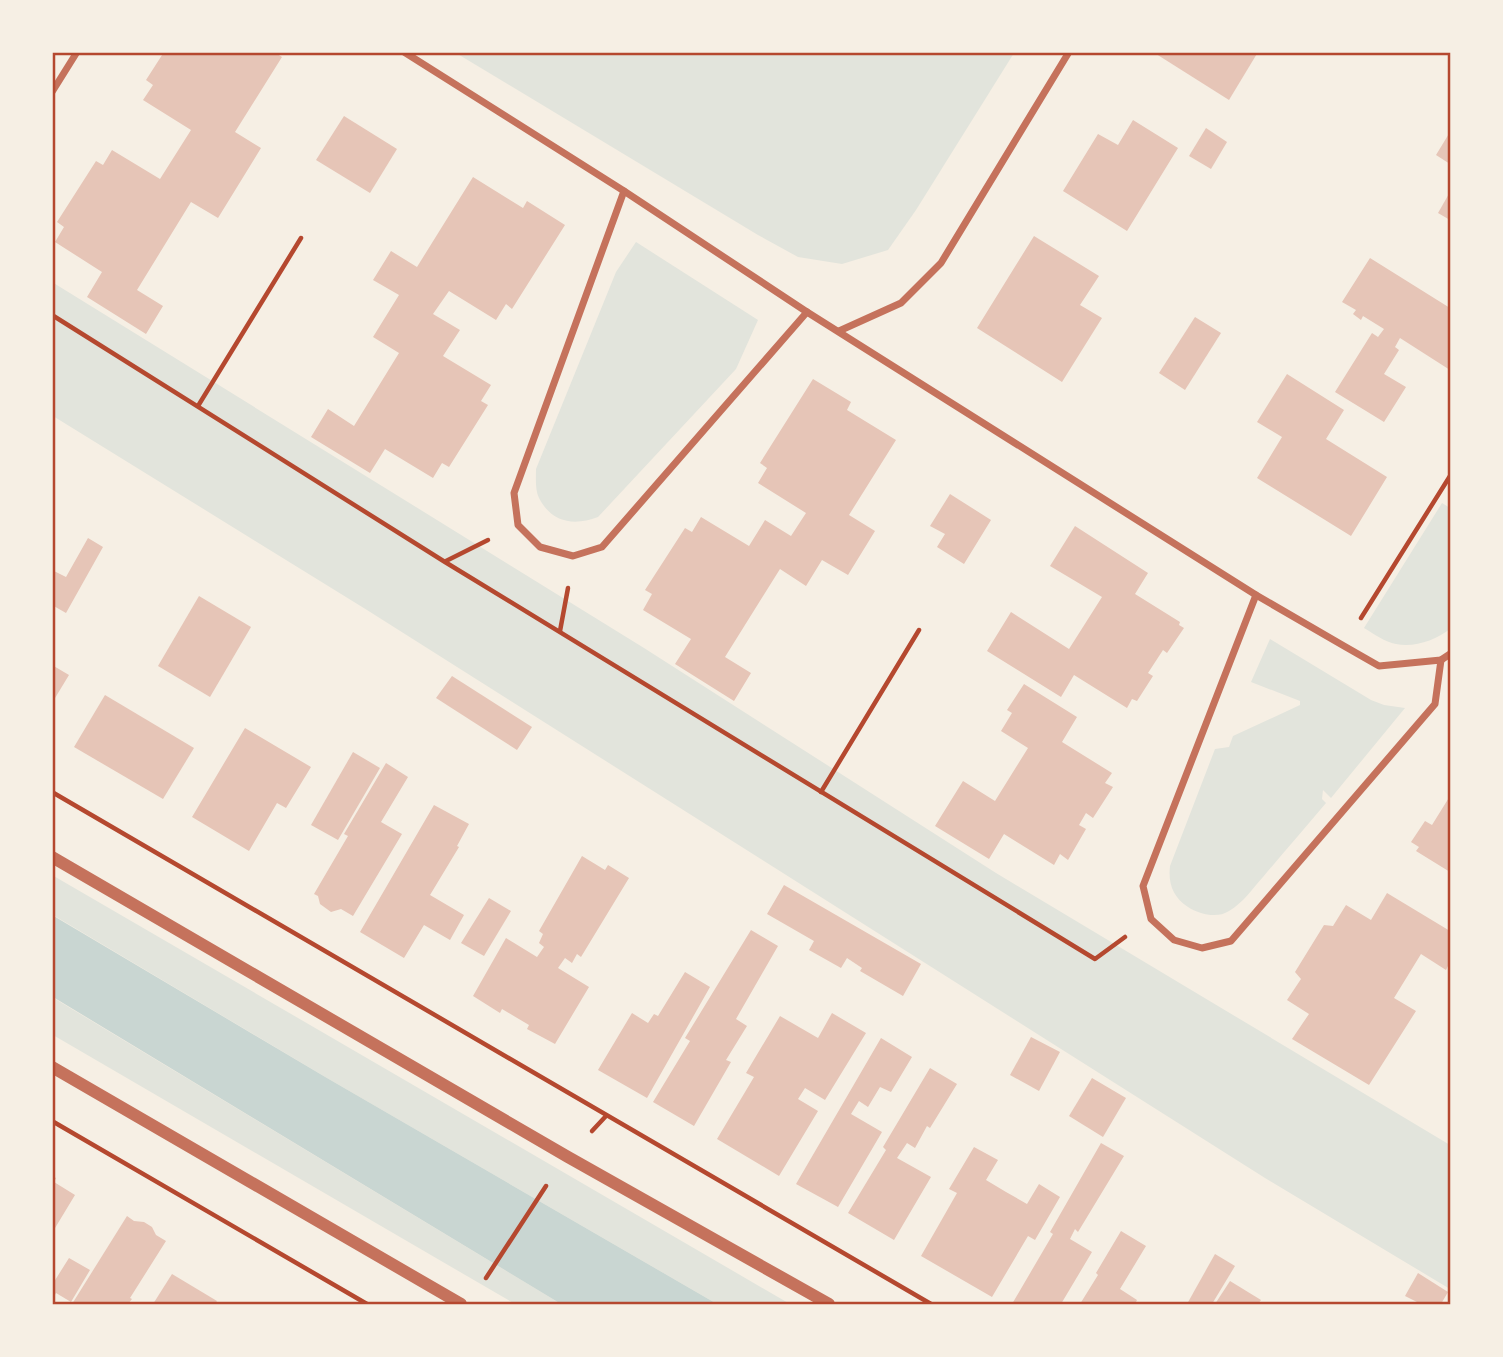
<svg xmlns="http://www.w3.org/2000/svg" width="1503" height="1357" font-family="Manrope,sans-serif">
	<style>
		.green { fill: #e2e4dc }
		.water { fill: #c9d6d2 }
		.building { fill: #e6c5b7 }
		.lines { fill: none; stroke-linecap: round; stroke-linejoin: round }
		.path { stroke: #b5482f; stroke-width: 4.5 }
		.minor { stroke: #c5725c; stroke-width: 7 }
		.tertiary { stroke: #c5725c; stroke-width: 12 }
		.neatline { fill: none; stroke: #b5482f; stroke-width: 2.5 }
	</style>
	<rect width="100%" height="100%" fill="#f6efe4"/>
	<!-- green -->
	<g class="green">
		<path d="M456 53H1014L916 210 888 250 842 264 798 257 758 235Z"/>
		<path d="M636 242 758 320 736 369 598 517C574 526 552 523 539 498 535 490 536 478 536 469L616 272Z"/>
		<path d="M52 282 644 648 996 873 1450 1145V1289L1265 1178 367 610 53 416Z"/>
		<path d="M1442 503 1450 508V629C1436 640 1414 648 1396 644 1385 642 1374 634 1364 628Z"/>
		<path d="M1270 639 1371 700 1384 705 1405 708 1331 798 1323 790 1322 799 1326 803C1305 828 1284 852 1263 877 1253 888 1243 903 1229 911 1217 919 1199 914 1188 907 1173 897 1168 884 1170 866L1215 749 1229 747 1233 736 1300 705V701L1251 682Z"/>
		<path d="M52 875 790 1304H717L327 1078 53 915Z"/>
		<path d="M52 997 561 1304H515L53 1035Z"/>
	</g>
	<!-- water -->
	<path class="water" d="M52 915 327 1078 717 1304H561L53 997Z"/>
	<!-- building -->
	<g class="building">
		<path d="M164 52H274L282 57 235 132 261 148 218 218 191 202 137 290 163 306 146 334 87 297 102 272 55 242 64 227 57 222 96 161 103 165 112 150 160 179 191 130 143 100 153 85 146 80Z"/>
		<path d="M1153 52H1258L1229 100Z"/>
		<path d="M344 116 397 149 370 193 316 160Z"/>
		<path d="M1133 120 1178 148 1127 231 1063 191 1098 134 1118 145Z"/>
		<path d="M1206 128 1227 142 1211 169 1189 156Z"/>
		<path d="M1450 132V164L1436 155Z"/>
		<path d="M473 177 523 208 527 201 565 225 512 309 506 304 496 320 449 291 433 314 460 330 443 356 491 385 481 401 488 405 449 467 442 463 433 478 385 449 370 473 311 437 328 409 354 426 399 353 373 337 399 295 373 280 391 251 417 267Z"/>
		<path d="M1450 192V220L1438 213Z"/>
		<path d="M1034 236 1099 276 1080 305 1102 318 1062 382 977 328Z"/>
		<path d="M1370 258 1450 308V370L1400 338 1395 347 1399 350 1384 374 1406 387 1384 422 1335 392 1372 333 1378 337 1384 329 1363 316 1361 320 1353 314 1356 310 1342 302Z"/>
		<path d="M1195 317 1221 333 1185 390 1159 373Z"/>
		<path d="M1287 374 1344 410 1326 439 1387 477 1351 536 1257 478 1282 437 1257 422Z"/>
		<path d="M813 379 851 402 847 410 896 440 849 515 875 531 848 575 822 560 806 586 780 569 725 657 751 673 734 701 675 664 691 639 643 610 652 594 645 590 685 528 692 532 701 517 749 546 765 520 791 536 806 513 758 483 767 468 760 463Z"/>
		<path d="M950 494 991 520 964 564 937 547 945 534 930 526Z"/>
		<path d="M1075 526 1148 573 1135 594 1180 622 1179 625 1184 628 1167 653 1163 650 1148 673 1153 676 1137 701 1132 699 1127 708 1074 675 1061 697 987 651 1011 612 1069 649 1102 597 1050 566Z"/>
		<path d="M88 538 103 547 66 613 52 605V570L66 577Z"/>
		<path d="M199 596 251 627 210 697 158 666Z"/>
		<path d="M52 665 69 675 52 703Z"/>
		<path d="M452 676 532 727 517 750 436 698Z"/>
		<path d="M1024 684 1077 717 1062 742 1112 773 1105 783 1113 787 1093 818 1086 813 1079 825 1086 829 1068 860 1060 854 1054 865 1004 834 989 859 935 826 963 781 995 801 1028 748 1001 731 1012 713 1007 710Z"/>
		<path d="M105 695 194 748 163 799 74 747Z"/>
		<path d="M245 728 311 767 286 808 277 803 249 851 192 817Z"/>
		<path d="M353 752 380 768 338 840 311 825Z"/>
		<path d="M386 763 408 777 381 822 402 834 353 916 341 909 331 912 320 904 318 896 314 894 348 836 344 834Z"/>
		<path d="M1450 796V872L1416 851 1419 847 1411 842 1425 821 1432 825Z"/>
		<path d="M434 805 469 824 457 846 459 847 430 895 464 915 450 940 424 925 404 958 360 932Z"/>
		<path d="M582 856 605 870 608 865 629 878 581 957 577 954 572 963 565 958 558 968 589 987 555 1044 527 1029 529 1025 502 1009 500 1013 473 996 506 938 537 957 544 947 539 943 543 934 539 931Z"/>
		<path d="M784 885 921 964 903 996 860 971 862 968 847 958 841 968 809 950 814 941 767 914Z"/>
		<path d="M1387 893 1450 931V962L1446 970 1421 954 1394 998 1416 1011 1369 1085 1292 1039 1309 1014 1287 1000 1301 979 1295 972 1324 925 1333 926 1346 905 1371 920Z"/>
		<path d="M489 898 511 911 484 956 461 943Z"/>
		<path d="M751 930 778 946 736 1019 747 1026 726 1060 731 1062 694 1126 653 1102 690 1041 685 1038Z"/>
		<path d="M685 972 710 987 647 1098 598 1070 632 1013 648 1023 654 1014 658 1016Z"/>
		<path d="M832 1013 866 1033 825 1100 805 1088 798 1099 818 1111 779 1176 717 1139 754 1077 746 1073 780 1016 818 1038Z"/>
		<path d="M1031 1037 1060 1052 1039 1091 1010 1075Z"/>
		<path d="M881 1038 912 1057 891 1092 880 1087 868 1107 859 1101 851 1114 882 1132 838 1207 796 1184Z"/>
		<path d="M930 1068 957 1084 930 1128 927 1126 915 1148 907 1143 897 1158 931 1177 894 1240 848 1213 886 1150 883 1147Z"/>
		<path d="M1092 1078 1126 1098 1103 1137 1069 1116Z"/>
		<path d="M1101 1143 1124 1156 1078 1232 1075 1229 1070 1239 1092 1252 1061 1304H1012L1053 1234 1050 1232Z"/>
		<path d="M974 1147 998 1160 986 1180 1006 1192 1027 1204 1039 1184 1060 1197 1035 1240 1028 1236 992 1297 921 1256 957 1193 949 1189Z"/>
		<path d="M52 1176 56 1178 54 1182 75 1195 52 1233Z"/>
		<path d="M127 1216 134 1221 144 1222 152 1227 156 1235 166 1241 130 1298 132 1299 128 1304H72Z"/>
		<path d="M1121 1231 1146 1246 1120 1289 1137 1300 1135 1304H1080L1098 1275 1096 1273Z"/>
		<path d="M1215 1254 1235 1266 1212 1304H1187Z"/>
		<path d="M69 1258 90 1270 71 1302 56 1293 52 1300V1285Z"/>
		<path d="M1418 1273 1448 1292 1441 1304H1421L1405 1296Z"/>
		<path d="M172 1274 217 1301 215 1304H153Z"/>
		<path d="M1230 1281 1261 1300 1258 1304H1215Z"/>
	</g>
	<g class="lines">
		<!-- path -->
		<g class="path">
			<path d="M52 315 445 562 1095 959 1125 937"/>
			<path d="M198 406 301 238"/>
			<path d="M446 561 488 540"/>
			<path d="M1361 618 1450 476"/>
			<path d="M560 631 568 588"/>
			<path d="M52 792 931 1304"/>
			<path d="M821 792 919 630"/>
			<path d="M52 1121 367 1304"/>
			<path d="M592 1131 606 1116"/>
			<path d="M486 1278 546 1186"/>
		</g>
		<!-- minor -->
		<g class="minor">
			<path d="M404 52 624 191 807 312 1256 595 1344 646 1379 666 1441 660 1450 654"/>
			<path d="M52 92 77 52"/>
			<path d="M624 191 514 493 518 525 540 547 573 556 602 547 807 312"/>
			<path d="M839 331 901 303 941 263 1069 52"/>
			<path d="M1256 595 1143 886 1151 919 1174 940 1202 948 1231 941 1435 704 1441 660"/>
		</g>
		<!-- tertiary -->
		<g class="tertiary">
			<path d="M52 857 568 1157 829 1304"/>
			<path d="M52 1067 461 1304"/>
		</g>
	</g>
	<!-- border -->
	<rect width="1503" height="1357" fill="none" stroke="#f6efe4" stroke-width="108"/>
	<rect x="54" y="54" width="1395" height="1249" class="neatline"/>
</svg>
